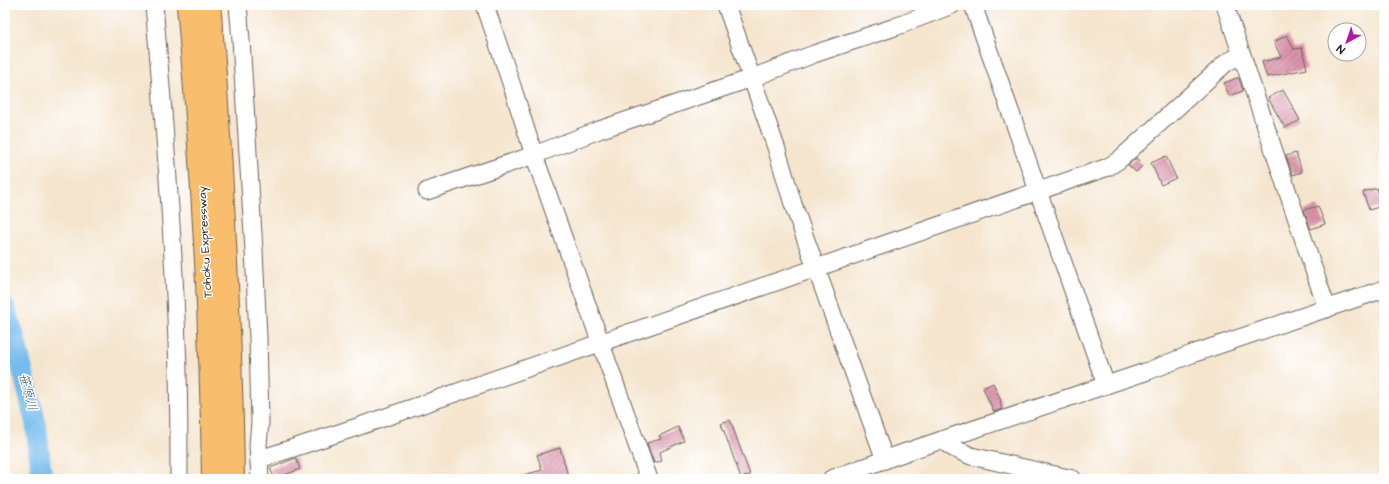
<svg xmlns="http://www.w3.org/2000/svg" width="1389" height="484" font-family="'Architects Daughter','Klee One',sans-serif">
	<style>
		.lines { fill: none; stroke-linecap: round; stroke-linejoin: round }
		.river { stroke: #75bced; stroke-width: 21 }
		.building { fill: url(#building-hatch) }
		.minor-casing { stroke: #68625b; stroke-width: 19 }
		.highway-casing { stroke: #68625b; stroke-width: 24 }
		.minor { stroke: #fff; stroke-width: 17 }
		.highway { stroke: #f9be6d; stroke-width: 22 }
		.labels { text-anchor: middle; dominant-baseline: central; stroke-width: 3; stroke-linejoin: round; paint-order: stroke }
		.street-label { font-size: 12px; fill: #1c1c1c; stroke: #fff }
		.water-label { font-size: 13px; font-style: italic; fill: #405c70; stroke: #fff }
	</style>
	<defs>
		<pattern id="building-hatch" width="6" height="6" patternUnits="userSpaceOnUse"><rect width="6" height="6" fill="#db93aa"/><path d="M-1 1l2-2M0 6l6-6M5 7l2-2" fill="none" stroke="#b1778a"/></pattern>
	</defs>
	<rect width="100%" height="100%" fill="#fff"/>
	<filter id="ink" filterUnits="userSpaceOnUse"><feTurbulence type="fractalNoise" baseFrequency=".025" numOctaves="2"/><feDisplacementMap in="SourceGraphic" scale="8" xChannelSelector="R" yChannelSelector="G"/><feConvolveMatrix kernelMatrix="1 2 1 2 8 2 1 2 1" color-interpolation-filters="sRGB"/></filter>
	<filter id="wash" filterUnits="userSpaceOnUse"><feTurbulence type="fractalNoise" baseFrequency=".012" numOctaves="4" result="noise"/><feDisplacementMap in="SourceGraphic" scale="16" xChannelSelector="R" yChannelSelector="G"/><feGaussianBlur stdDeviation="0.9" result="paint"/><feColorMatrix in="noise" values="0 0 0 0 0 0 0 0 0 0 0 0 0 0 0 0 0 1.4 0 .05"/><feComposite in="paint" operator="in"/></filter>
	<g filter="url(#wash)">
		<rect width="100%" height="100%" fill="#f5e5cf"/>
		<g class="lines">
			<!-- river -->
			<path class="river" d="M5 308 14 336 36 424 42 479"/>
		</g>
		<g id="blocks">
			<!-- building -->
			<g class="building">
				<path d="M1287 35 1294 49 1302 48 1307 69 1267 77 1262 62 1281 57 1274 42Z"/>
				<path d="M1237 78H1239L1243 91 1229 96 1224 83Z"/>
				<path d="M1283 90 1300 120 1285 128 1268 98Z"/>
				<path d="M1296 153 1302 172 1293 175 1286 156Z"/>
				<path d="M1166 156 1176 178 1161 185 1151 163Z"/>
				<path d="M1136 158 1143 165 1136 172 1128 165Z"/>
				<path d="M1377 188 1382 206 1369 210 1363 192Z"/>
				<path d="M1318 206 1325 224 1311 229 1304 210Z"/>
				<path d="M993 383 1001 401 1000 402 1002 409 994 412 983 388Z"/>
				<path d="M730 420 750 475 741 478 721 423Z"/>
				<path d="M678 427 684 441 660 452 662 461 654 463 647 443 661 439 659 436Z"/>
				<path d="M560 448 569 479H521L520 476 542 470 537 455Z"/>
				<path d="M296 458 300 469 275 479 270 468Z"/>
			</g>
		</g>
	</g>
	<g filter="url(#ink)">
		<use href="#blocks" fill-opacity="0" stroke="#68625b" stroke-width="1"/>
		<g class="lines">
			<defs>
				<g id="minor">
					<path d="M154 5C164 117 173 230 177 343 179 388 179 434 179 479"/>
					<path d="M238 5 241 40 254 250 258 337 260 422 258 445 260 479"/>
					<path d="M485 5 512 86 534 155 649 479"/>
					<path d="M726 5 776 147 793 204 885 460"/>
					<path d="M973 5 1106 385"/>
					<path d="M1225 5 1327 309"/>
					<path d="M427 191 534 155 599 130 752 78 814 54 895 27 952 5"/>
					<path d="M942 440 953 448 971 456 1073 479"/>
					<path d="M260 459 357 427 1108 167 1119 160 1227 62 1242 55"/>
					<path d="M831 479 906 452 1148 371 1192 354 1384 289"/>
				</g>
				<g id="highway">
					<path d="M188 5C202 163 211 321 213 479"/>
					<path d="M209 5C216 71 219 138 223 204 228 296 232 387 233 479"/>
				</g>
			</defs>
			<!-- minor casing -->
			<use href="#minor" class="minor-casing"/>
			<!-- highway casing -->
			<use href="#highway" class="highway-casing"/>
			<!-- minor -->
			<use href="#minor" class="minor"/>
			<!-- highway -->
			<use href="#highway" class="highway"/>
		</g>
	</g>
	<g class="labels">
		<!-- street labels -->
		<g class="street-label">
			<text transform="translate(205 242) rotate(-93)">Tohoku Expressway</text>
		</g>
		<!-- water labels -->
		<g class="water-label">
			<text transform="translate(28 392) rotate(75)">笹原川</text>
		</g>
	</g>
	<!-- margin -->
	<rect width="1389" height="484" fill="none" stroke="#fff" stroke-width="20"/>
	<!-- north arrow -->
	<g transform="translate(1347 42) rotate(220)"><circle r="19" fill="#ffffff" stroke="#a4a4a4"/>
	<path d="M0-3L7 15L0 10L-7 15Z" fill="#b5179e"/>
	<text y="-6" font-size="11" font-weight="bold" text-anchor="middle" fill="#1c1c1c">N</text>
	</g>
</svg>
